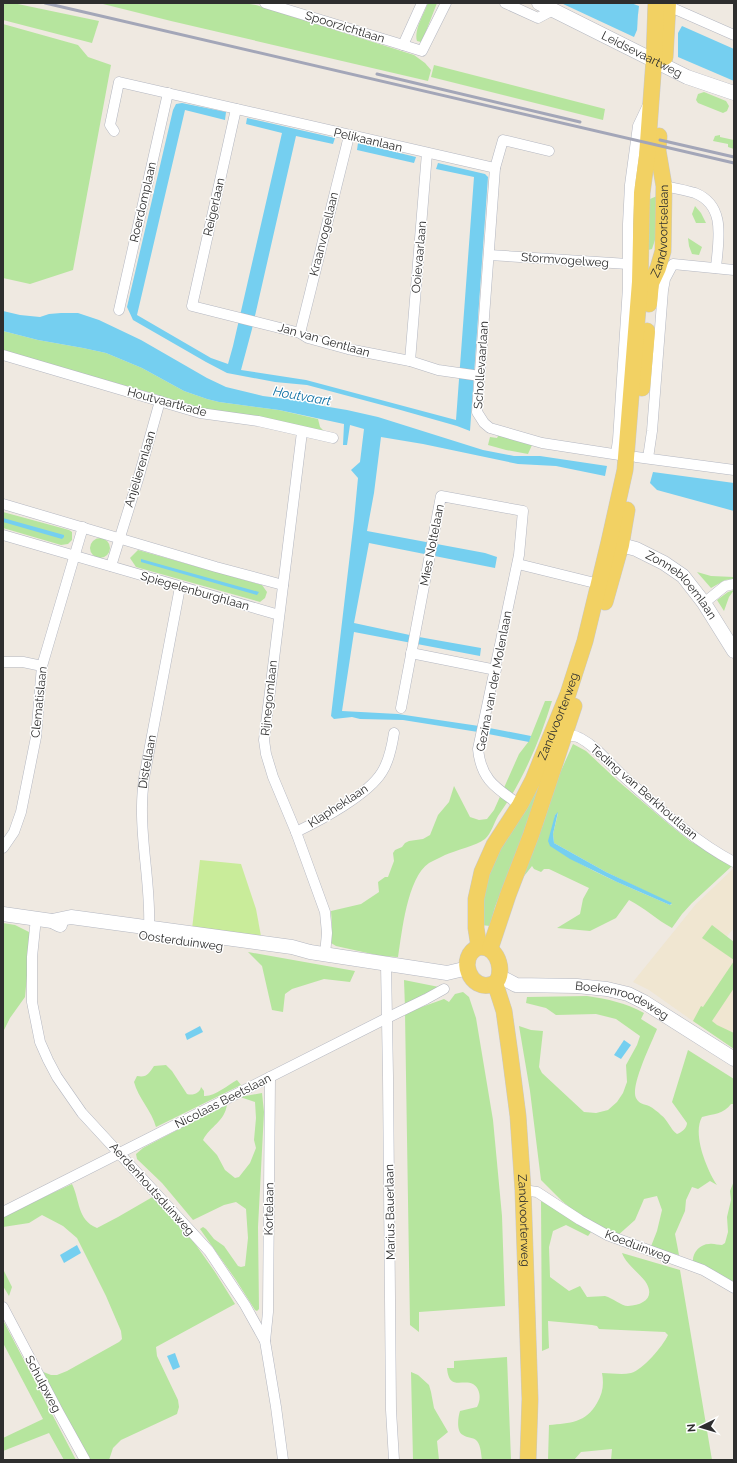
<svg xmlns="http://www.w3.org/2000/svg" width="737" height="1463" font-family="Raleway,sans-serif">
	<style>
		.education { fill: #f0e6d1 }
		.green { fill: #b6e59e; fill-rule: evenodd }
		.pitch { fill: #c9ec9a }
		.water { fill: #75cff0 }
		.pier { fill: #efe9e1 }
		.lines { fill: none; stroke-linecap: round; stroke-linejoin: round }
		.street-casing { stroke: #b4b7c1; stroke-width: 11 }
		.secondary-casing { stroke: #b4b7c1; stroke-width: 15 }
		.primary-casing { stroke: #c9c9c9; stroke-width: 17 }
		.street { stroke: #fff; stroke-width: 10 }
		.secondary { stroke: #fff; stroke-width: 14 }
		.primary { stroke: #f2d163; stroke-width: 16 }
		.rail { stroke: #a3a6b8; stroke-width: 3 }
		.labels { text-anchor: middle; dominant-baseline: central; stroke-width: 3; stroke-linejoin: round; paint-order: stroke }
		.street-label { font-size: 12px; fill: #2e2e2e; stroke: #fff }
		.water-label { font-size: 13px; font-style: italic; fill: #0d6fa3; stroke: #fff }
	</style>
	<rect width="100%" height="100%" fill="#efe9e1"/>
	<!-- education -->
	<g class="education">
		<path d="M734 868V928L723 941 734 952V971L697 1024 649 990 633 982 696 904Z"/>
		<path d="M734 974V1047L699 1025Z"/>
	</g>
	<!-- green -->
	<g class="green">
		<path d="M3 3H13L99 21 92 43 3 20Z"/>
		<path d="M99 3H243L256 5 414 55 425 63 431 70 428 81 171 21Z"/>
		<path d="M428 3H437L423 39 421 42 417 41C414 29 424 14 428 3Z"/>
		<path d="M3 24 78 45 88 57 111 65 73 270 30 284 3 278Z"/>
		<path d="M434 65 605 109 603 120 431 77Z"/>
		<path d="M704 92 726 101 729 106 727 111 723 113 698 103 696 100 698 94Z"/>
		<path d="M720 135V137L734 140V149L728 147V144L713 141 715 136Z"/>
		<path d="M657 196 656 237 652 249 648 250 650 199Z"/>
		<path d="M695 206 701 213 706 223H696L692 214Z"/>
		<path d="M688 238 702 247 699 255 692 254 689 246Z"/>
		<path d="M3 331 38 340 83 348 106 353 142 368 184 391 207 399 219 402 279 410 318 419 320 427 325 432 195 407 155 394 3 352Z"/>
		<path d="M499 434 532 445 528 454 506 450 488 445 490 437 497 438Z"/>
		<path d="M3 512 69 530 72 532V540L68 544 61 545 3 528Z"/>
		<circle cx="100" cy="548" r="10"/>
		<path d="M138 550 262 585 267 592 265 598 260 602 136 567 130 558Z"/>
		<path d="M697 572 711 576 734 577V579L725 580 711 588Z"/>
		<path d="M734 590 729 597 724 611 717 600 728 592Z"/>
		<path d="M545 701H552C542 734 528 768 510 798 506 804 502 810 498 816 494 823 491 834 485 839 476 846 456 850 445 855 440 858 434 860 429 863 407 878 402 932 398 957L381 956 336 946 331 943 332 925 331 911 361 904 379 892 378 882 385 877H388L394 861 393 853 395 850 402 847 405 843 409 841 423 839 430 835 438 815 449 802 454 786 470 817 479 820 487 819 494 810 519 754 529 741Z"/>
		<path d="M573 744 586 751 618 781 671 826 690 841 732 866 692 903 682 914 672 928C657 920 645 908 629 900L616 918 590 931 557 928 580 914 583 899 589 888 549 869H544L541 872 534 869 532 866 521 880 541 830 560 773ZM558 813 553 834 554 843 606 872 672 904 670 905C629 887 588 871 551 846L555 815Z"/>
		<path d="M550 767 495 907 490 926 481 925 486 870Z"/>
		<path d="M3 923 15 925 31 933 25 997 10 1018 3 1032Z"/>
		<path d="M712 925 734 942V960L702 938Z"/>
		<path d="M248 952 355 971 350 982 324 979 292 989 285 994 283 1012 272 1010 262 966Z"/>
		<path d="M734 961V988L712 1021 717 1025 734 1033V1049L693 1021 701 1006 703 1007Z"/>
		<path d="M404 980 439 987 405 1008Z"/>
		<path d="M463 992 469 997 476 1018 493 1120 502 1216 505 1306 419 1312V1332L410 1325 405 1013 444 999 449 1002 455 994Z"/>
		<path d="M587 996C608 999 626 1003 644 1013L641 1019 657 1029C652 1042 630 1086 636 1098 639 1104 644 1104 649 1106 653 1108 658 1112 661 1115 668 1120 670 1129 677 1134 682 1132 687 1128 687 1123L672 1102 688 1050 734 1079V1104H731C724 1114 713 1114 702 1117 692 1134 707 1170 717 1185L710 1181 698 1189 692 1187 686 1200 685 1211 675 1234 679 1255 650 1249 657 1231 662 1210 657 1196 644 1199 635 1220 616 1237 584 1219 562 1201 541 1180 530 1091 519 1026 531 1030 543 1031 539 1067 542 1073 584 1112 596 1113 608 1110 617 1102 623 1093 627 1082 626 1065 637 1045 640 1036 616 1019 596 1014 556 1015 546 1008 526 1003 527 997Z"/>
		<path d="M166 1065 172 1071 187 1094C193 1096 200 1093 201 1087L204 1091V1096C214 1097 228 1085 237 1080L241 1085 156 1127C152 1111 138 1098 134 1082L137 1076C147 1078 149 1073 154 1066Z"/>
		<path d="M262 1093 264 1112 258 1227 259 1309 257 1311 255 1310 236 1280 200 1229 203 1227 206 1229 214 1239 224 1246 238 1266 241 1267 245 1266 248 1238 246 1209 236 1202 224 1205 193 1220 162 1183 137 1159 136 1154 143 1148 227 1104C225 1122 210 1126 203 1140L217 1155 225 1170 235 1178 239 1177 250 1163 256 1148 254 1140 256 1118 255 1102 240 1097Z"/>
		<path d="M734 1181V1285L693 1262C692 1253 700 1244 709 1244 713 1243 718 1245 722 1245L725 1243 728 1232 727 1217 731 1200 730 1191Z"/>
		<path d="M72 1184C80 1200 77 1220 97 1228L118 1217 156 1195 191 1238 215 1272 235 1304 156 1347 157 1356 178 1400 179 1407 177 1414 121 1440 113 1448 109 1460H88L41 1371 51 1375H57L67 1371 119 1342 122 1339 121 1331 106 1296 77 1238 63 1226 42 1215 29 1223 3 1227V1216Z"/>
		<path d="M541 1201 557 1210 591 1232 588 1236 566 1225 553 1231 549 1247 550 1277 569 1291 580 1286 587 1297C593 1297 600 1296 605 1296 613 1298 621 1306 628 1306 644 1305 656 1297 645 1281 638 1272 626 1264 622 1253L680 1270 712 1460H611L612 1449 581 1452 574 1460H548L549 1425C570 1423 586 1423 597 1403 603 1393 604 1384 602 1373 611 1373 622 1375 631 1373 643 1370 663 1346 668 1335L665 1332 599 1329 597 1326 592 1325 548 1321 549 1348 542 1351Z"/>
		<path d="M3 1269 12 1287 9 1296 3 1286Z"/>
		<path d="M3 1320 76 1460H64L49 1433 3 1451V1438L43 1419 3 1343Z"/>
		<path d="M507 1357 511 1460H482C481 1454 481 1446 477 1441 474 1437 467 1438 463 1435 456 1432 458 1417 460 1411L477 1407C481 1400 481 1389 473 1384 462 1379 449 1391 447 1368H454V1361Z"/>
		<path d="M411 1372 418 1375 429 1385 431 1392 434 1408 448 1432 437 1441 439 1460H413Z"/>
	</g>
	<!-- pitch -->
	<path class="pitch" d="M200 860 241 864 256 909 261 936 192 929Z"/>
	<!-- water -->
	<g class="water">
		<path d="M561 3H631L639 6 638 15 678 33 682 26 734 49V81L678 57V49L637 30 634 37Z"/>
		<path d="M182 103 226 112 225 120 185 110 137 315 211 358 228 364 233 346 282 133 246 124 247 118 335 138 333 144 296 136 252 329 241 370 306 380 456 420 474 177 436 169 438 163 485 174 488 177 470 431 457 426 397 409 307 385 275 382 227 373 206 362 133 320 127 307 173 110 176 104Z"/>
		<path d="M358 143 416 157 414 163 357 150Z"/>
		<path d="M3 311 20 315 40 317 49 314 61 313H78L99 320 141 340 207 378 226 387 263 396 286 399H298L323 406 347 410 378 417 483 450 514 456H540L607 466 605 476 556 466 518 464 423 444 381 437 374 493 367 531 485 553 497 557 495 568 369 543 354 623 419 637 481 648 480 656 354 632 342 711 398 714 479 726 531 736 529 742 478 732 403 720 360 719 352 717 334 719 331 716 354 520 358 478 351 470 360 462 364 429 350 425 347 445H343L344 424 279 410 219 402 207 399 184 391 142 368 106 353 83 348 38 340 3 331Z"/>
		<path d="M653 472 734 483V511L657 490 650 483Z"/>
		<path d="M3 518 64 535V537L62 539 3 522Z"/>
		<path d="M141 559 259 592 257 595 141 562Z"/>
		<path d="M558 812 553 834 554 843 606 872 672 903 670 905 617 882 570 859 550 846 548 841 555 815Z"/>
		<path d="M200 1026 203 1032 187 1040 185 1034Z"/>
		<path d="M624 1040 631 1045 621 1059 614 1055Z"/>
		<path d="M77 1245 81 1253 64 1263 60 1255Z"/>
		<path d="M175 1353 180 1367 173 1370 167 1356Z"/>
	</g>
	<!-- pier -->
	<path class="pier" d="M638 14 678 32V50L637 31Z"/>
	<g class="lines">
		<defs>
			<g id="street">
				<path d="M265 3 403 45"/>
				<path d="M422 3 403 45 422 51 446 3"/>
				<path d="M505 3 538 18 553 10"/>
				<path d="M668 6 734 35"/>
				<path d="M236 109 192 306 300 333 308 338 348 349 410 361 438 370 480 376"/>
				<path d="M114 131 110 125 119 82 495 168"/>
				<path d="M549 151 503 140 495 168 477 412 484 423 490 428 542 443 626 456"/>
				<path d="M664 186C674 188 685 190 695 193 727 206 718 241 716 268"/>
				<path d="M489 255 628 264 633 263"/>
				<path d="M119 310 168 93"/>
				<path d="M300 333 349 136"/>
				<path d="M3 355 200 413 258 421 333 438"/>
				<path d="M410 361 427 153"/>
				<path d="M302 432 264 740 266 754 273 777 296 832 325 912 327 933 325 954"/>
				<path d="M616 454 618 440 628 287V224L630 185 638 126 647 107"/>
				<path d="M636 457 734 470"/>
				<path d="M648 458 652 431 663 290 665 279 673 264 734 270"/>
				<path d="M3 504 216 567 283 585"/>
				<path d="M3 535 279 615"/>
				<path d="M518 564 599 584"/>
				<path d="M111 566 139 476 160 401"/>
				<path d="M704 603 725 586 734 584"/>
				<path d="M411 653 496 670"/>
				<path d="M3 662H23L42 666"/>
				<path d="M401 708 441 496 523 511 519 555 478 749C481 780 496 788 520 805"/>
				<path d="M559 737C567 736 573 734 580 738 597 747 609 763 623 776 658 807 692 840 734 862"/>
				<path d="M296 832C321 820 368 795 382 772 389 761 392 746 394 733"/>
				<path d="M3 848 14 832 21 812 36 737 42 666 83 527"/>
				<path d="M36 918 32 957V1002L40 1042 48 1060 57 1077 82 1113 209 1251 245 1305 265 1341 276 1407 283 1460"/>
				<path id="s1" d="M149 928C151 888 141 846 142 806 142 797 143 787 144 778L180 587"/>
				<path d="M386 964 388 1076 391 1410 394 1460"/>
				<path d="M523 1190 537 1192 580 1220 607 1235 703 1270 734 1288"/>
				<path d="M3 1212 387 1018 426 999 444 989"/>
				<path d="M3 1307 59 1413 85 1460"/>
				<path d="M265 1341 268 1312 270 1077"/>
			</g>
			<g id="secondary">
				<path id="s2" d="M539 3 687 77 734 93"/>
				<path id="s3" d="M610 542 636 549 664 563 683 576 704 603 734 651"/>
				<path d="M3 914 52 921 60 925"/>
				<path d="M52 921 71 917 292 947 310 952 447 973 468 968"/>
				<path id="s4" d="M499 976 516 985 577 986 607 989 628 994 644 1002 734 1059"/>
			</g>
			<g id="primary">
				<path d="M665 57 668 3"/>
				<path id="s5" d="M649 304 651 283 658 268 663 251 664 186 658 151 659 136"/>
				<path d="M642 388 647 331"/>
				<path d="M605 602 621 545 627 510"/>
				<path id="s6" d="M479 947 476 928V899L482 872 494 845 520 805 533 780 568 694 585 641 609 542 625 470 640 282 642 193 647 156 654 60 656 3"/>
				<path d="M479 947C500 945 506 978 493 984 470 993 456 956 479 947Z"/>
				<path d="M490 949 508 895 531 835 574 706"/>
				<path id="s7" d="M495 983 504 1011 510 1054 518 1116 523 1190 530 1399 528 1460"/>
			</g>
		</defs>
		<!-- street casing -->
		<use href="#street" class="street-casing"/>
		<!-- secondary casing -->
		<use href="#secondary" class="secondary-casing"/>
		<!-- primary casing -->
		<use href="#primary" class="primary-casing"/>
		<!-- street -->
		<use href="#street" class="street"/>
		<!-- secondary -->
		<use href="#secondary" class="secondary"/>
		<!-- primary -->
		<use href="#primary" class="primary"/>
		<!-- rail -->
		<g class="rail">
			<path d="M45 3 734 163"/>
			<path d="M377 74 580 122"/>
			<path d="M660 140 734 157"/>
		</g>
	</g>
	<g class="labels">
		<!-- street labels -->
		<g class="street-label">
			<text transform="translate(345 27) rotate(17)">Spoorzichtlaan</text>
			<text stroke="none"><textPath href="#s2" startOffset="115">Leidsevaartweg</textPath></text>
			<text transform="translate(368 140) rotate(13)">Pelikaanlaan</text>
			<text transform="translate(143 202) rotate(-77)">Roerdomplaan</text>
			<text transform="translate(214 207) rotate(-77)">Reigerlaan</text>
			<text stroke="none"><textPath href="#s5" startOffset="75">Zandvoortselaan</textPath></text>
			<text transform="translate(324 234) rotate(-76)">Kraanvogellaan</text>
			<text transform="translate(419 257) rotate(-85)">Ooievaarlaan</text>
			<text transform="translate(565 260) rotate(4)">Stormvogelweg</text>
			<text transform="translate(324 340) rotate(16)">Jan van Gentlaan</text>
			<text transform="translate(481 365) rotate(-86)">Schollevaarlaan</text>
			<text transform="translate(167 402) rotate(15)">Houtvaartkade</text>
			<text transform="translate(140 469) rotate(-73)">Anjelierenlaan</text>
			<text transform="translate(432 545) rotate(-79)">Mies Noltelaan</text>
			<text stroke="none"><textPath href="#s3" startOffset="86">Zonnebloemlaan</textPath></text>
			<text transform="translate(195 591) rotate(16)">Spiegelenburghlaan</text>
			<text transform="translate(494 681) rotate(-79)">Gezina van der Molenlaan</text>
			<text transform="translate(269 698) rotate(-84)">Rijnegomlaan</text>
			<text transform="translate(39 702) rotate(-84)">Clematislaan</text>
			<text stroke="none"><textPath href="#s6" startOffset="250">Zandvoorterweg</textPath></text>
			<text stroke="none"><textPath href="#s1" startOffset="167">Distellaan</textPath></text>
			<text transform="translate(644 792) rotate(41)">Teding van Berkhoutlaan</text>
			<text transform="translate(338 806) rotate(-33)">Klapheklaan</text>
			<text transform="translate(181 941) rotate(8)">Oosterduinweg</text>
			<text stroke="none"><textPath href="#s4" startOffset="128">Boekenroodeweg</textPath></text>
			<text transform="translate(223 1101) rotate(-27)">Nicolaas Beetslaan</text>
			<text transform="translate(152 1189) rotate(48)">Aerdenhoutsduinweg</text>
			<text transform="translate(269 1209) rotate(-89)">Kortelaan</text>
			<text transform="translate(390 1212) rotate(-91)">Marius Bauerlaan</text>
			<text stroke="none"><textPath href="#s7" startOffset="240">Zandvoorterweg</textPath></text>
			<text transform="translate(638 1246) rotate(21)">Koeduinweg</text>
			<text transform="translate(43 1384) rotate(62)">Schulpweg</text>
		</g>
		<!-- water labels -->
		<g class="water-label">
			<text transform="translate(302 396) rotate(10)">Houtvaart</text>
		</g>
	</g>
	<!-- border -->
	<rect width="737" height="1463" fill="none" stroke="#2e2e2e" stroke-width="8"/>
	<!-- north arrow -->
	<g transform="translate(701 1427) rotate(265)" stroke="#ffffff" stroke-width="3" paint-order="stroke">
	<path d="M0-3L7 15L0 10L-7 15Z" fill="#2e2e2e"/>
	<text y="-6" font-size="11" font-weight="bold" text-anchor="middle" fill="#2e2e2e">N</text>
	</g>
</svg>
